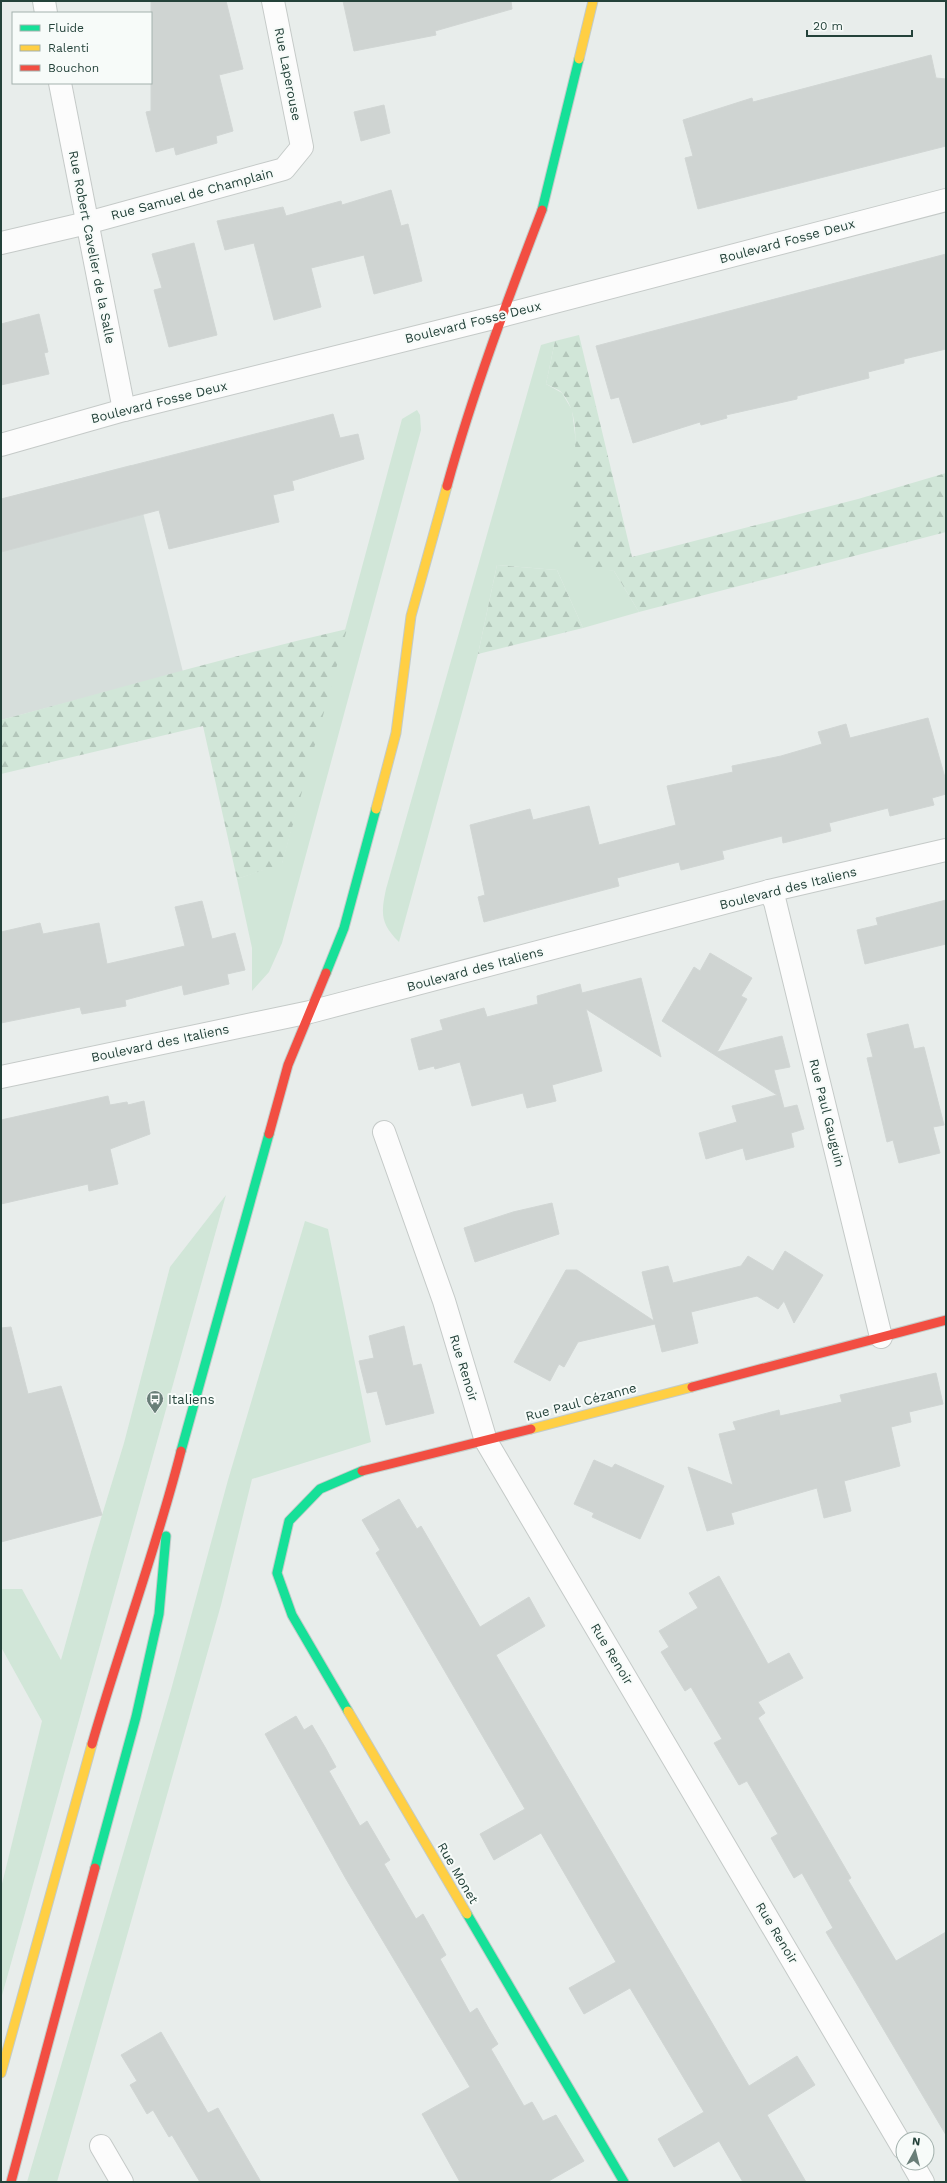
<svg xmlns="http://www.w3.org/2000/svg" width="947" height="2183" font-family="'Work Sans',sans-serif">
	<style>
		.built { fill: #d6dedb }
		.grass { fill: #d1e6d8 }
		.forest { fill: url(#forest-firs) }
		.building { fill: #cfd4d2; stroke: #d1d6d4 }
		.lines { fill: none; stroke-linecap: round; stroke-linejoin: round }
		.street-casing { stroke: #c5cac8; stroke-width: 24 }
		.fast-casing { stroke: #c3cbc8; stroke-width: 11 }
		.slow-casing { stroke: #c3cbc8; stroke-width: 11 }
		.jam-casing { stroke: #c3cbc8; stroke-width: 11 }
		.street { stroke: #fcfcfc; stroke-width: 22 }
		.fast { stroke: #16e098; stroke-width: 9 }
		.slow { stroke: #ffcf43; stroke-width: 9 }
		.jam { stroke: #f24e42; stroke-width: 9 }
		.labels { text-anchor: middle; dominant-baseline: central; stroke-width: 4; stroke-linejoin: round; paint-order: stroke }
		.street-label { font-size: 13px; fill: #24423a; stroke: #f7fbf9 }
		.poi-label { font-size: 13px; fill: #24423a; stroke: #f7fbf9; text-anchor: start }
	</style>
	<defs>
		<pattern id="forest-firs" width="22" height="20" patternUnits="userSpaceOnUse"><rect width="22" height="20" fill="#d1e6d8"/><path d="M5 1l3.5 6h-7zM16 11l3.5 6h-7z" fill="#b3c6ba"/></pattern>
	</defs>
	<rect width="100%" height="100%" fill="#e8edeb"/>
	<!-- built -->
	<path class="built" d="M131 465 183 672 1 720V499Z"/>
	<!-- grass -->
	<g class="grass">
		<path d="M555 341 546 384 562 393 572 410 591 566 614 571 639 612 583 628 557 570 497 565 478 654 399 942C380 923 381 913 386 889L541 345Z"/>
		<path d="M417 410 420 415 421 430 282 943 269 972 252 991V948L237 879 282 863 402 419Z"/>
		<path d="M226 1195 1 1999V1888L42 1721 1 1647V1589H22L61 1660 92 1548 124 1443 170 1267Z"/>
		<path d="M305 1221 328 1229 371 1442 252 1479 221 1605 57 2182H27L171 1690 228 1480Z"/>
	</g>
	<!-- forest -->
	<g class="forest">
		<path d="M579 335 632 557 858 499 946 473V532L639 612 614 571C607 570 597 570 591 566 542 539 599 434 562 393 559 389 551 387 546 384L555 341Z"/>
		<path d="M497 565 557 570 583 628 478 654Z"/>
		<path d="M347 629 282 864 237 879 203 726 1 774V720C116 689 230 656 347 629Z"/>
	</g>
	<!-- building -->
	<g class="building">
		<path d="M151 1H226L243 69 219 75 233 131 216 136 217 143 176 155 174 147 156 152 146 112 151 111Z"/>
		<path d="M343 1H511L512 9 435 31 436 35 354 51Z"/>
		<path d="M931 55 936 78 946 79V146L698 209 685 158 693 156 683 120 752 98 753 102Z"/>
		<path d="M384 105 390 133 361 141 354 112Z"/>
		<path d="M391 190 401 226 408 224 422 281 374 294 364 255 311 268 321 307 274 320 254 243 225 250 217 221 283 207 286 216 341 201 342 205Z"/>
		<path d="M194 243 217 335 169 347 154 290 162 288 152 254Z"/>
		<path d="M946 254V349L904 359V363L868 372 869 378 797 396V399L726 415 727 418 701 425 700 422 633 443 619 397 611 399 596 346Z"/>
		<path d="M39 314 48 352 44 353 49 374 1 385V324Z"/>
		<path d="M333 414 340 438 358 434 364 459 292 481 294 490 273 495 279 522 169 549 159 510 1 552V499Z"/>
		<path d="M928 718 946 781V794L932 798 934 805 890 816 888 808 829 823 831 831 783 843 782 836 722 851 724 859 681 870 679 862 617 878 619 886 484 922 478 897 485 895 470 825 530 809 533 820 589 806 599 845 676 825 667 786 733 772 732 766 781 756 822 744 818 732 846 724 850 738Z"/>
		<path d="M946 900V944L865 964 857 930 878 925 876 918Z"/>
		<path d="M202 901 212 939 235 933 245 970 227 974 229 984 184 995 182 985 125 1000 126 1006 82 1014 80 1007 1 1023V932L40 923 43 934 99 923 107 964 185 946 175 907Z"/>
		<path d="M710 953 752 978 741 996 747 999 717 1052 782 1036 790 1067 774 1070 784 1108 797 1105 804 1129 791 1133 794 1147 746 1160 743 1148 706 1159 699 1133 737 1122 732 1106 777 1095 662 1021 694 967 700 971Z"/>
		<path d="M641 978 661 1057 586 1009 602 1071 552 1085 556 1101 527 1108 523 1093 472 1106 460 1062 435 1069 434 1066 419 1070 411 1039 443 1030 440 1020 484 1008 487 1017 538 1004 537 996 580 984 582 993Z"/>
		<path d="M908 1024 914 1049 924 1047 944 1125 933 1127 940 1153 899 1163 893 1140 887 1142 867 1058 873 1057 867 1034Z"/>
		<path d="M108 1096 110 1105 127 1102 128 1105 144 1101 150 1134 110 1149 118 1184 89 1191 88 1184 1 1204V1120Z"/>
		<path d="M552 1203 559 1234 475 1262 464 1228 513 1212Z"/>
		<path d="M785 1251 823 1275 794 1323 784 1301 778 1309 757 1296 691 1312 698 1343 662 1352 655 1324 578 1342 564 1367 559 1364 550 1381 514 1362 566 1270H577L654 1321 642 1272 668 1266 673 1283 741 1266 748 1256 773 1271Z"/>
		<path d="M404 1326 413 1366 421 1364 434 1413 386 1425 377 1391 367 1393 359 1361 374 1358 369 1336Z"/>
		<path d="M11 1327 28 1394 61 1386 102 1515 1 1542V1328Z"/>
		<path d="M936 1373 943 1404 909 1412 911 1422 891 1427 900 1466 844 1481 851 1511 824 1518 817 1488 731 1513 734 1524 707 1531 688 1467 733 1485 719 1434 736 1430 733 1422 779 1410 780 1416 842 1402 840 1395Z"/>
		<path d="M594 1460 612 1468 615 1464 664 1486 640 1539 592 1517 594 1513 574 1504Z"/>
		<path d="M399 1499 417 1529 421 1526 480 1627 529 1597 545 1626 496 1655 749 2086 797 2056 815 2085 767 2115 806 2182H743L719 2141 674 2167 658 2139 704 2112 630 1988 584 2014 569 1988 616 1962 541 1833 494 1860 480 1834 525 1809 376 1553 380 1550 362 1520Z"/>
		<path d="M719 1576 768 1664 789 1653 803 1678 758 1702 765 1713 758 1718 851 1878 848 1880 896 1961 946 1932V2135L826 1932 833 1928 802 1873 794 1878 771 1838 778 1834 747 1781 739 1785 714 1743 722 1739 691 1687 685 1691 661 1652 669 1647 659 1631 698 1608 689 1593Z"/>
		<path d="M296 1716 304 1730 312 1725 325 1747 336 1767 329 1771 360 1826 367 1821 390 1860 384 1864 416 1919 423 1914 446 1955 440 1959 470 2013 477 2008 489 2029 498 2044 491 2049 524 2106 532 2102 543 2121 556 2115 584 2161 547 2182H460L422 2114 470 2087 346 1879 265 1734Z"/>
		<path d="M161 2032 208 2113 218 2108 261 2182H200L172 2135 169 2137 153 2110 147 2114 130 2085 137 2081 121 2055Z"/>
	</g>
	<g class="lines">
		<defs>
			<g id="street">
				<path d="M44 1 46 13"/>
				<path d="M60 83 124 410"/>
				<path d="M1 243 87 223 284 169 302 147 273 1"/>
				<path d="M1 445 124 410 501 316 946 200"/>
				<path d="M769 891 775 902 881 1337"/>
				<path d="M1 1077 310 1012 769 891 946 850"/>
				<path d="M384 1132 444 1301 486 1441 903 2148"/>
				<path d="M101 2146 122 2182"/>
				<path d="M912 2163 923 2182"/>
			</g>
			<g id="fast">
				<path d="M542 210 579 59"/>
				<path d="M326 973 344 928 376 809"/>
				<path d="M181 1451 269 1134"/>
				<path d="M348 1711 292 1615 277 1573 289 1521 320 1489 362 1471"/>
				<path d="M95 1868 136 1717 159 1614 166 1536"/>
				<path d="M467 1914 624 2182"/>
			</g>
			<g id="slow">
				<path d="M579 59 593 1"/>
				<path d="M376 809 396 733 411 616 447 486"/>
				<path d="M531 1429 692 1387"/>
				<path d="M348 1711 467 1914"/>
				<path d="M1 2073 92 1744"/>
			</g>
			<g id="jam">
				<path d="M447 486C473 392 507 301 542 210"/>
				<path d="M269 1134 288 1065 326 973"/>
				<path d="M692 1387 946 1320"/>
				<path d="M362 1471 531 1429"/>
				<path d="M92 1744C120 1646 156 1550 181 1451"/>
				<path d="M11 2182 95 1868"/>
			</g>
		</defs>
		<!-- street casing -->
		<use href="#street" class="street-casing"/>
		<!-- fast casing -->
		<use href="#fast" class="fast-casing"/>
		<!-- slow casing -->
		<use href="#slow" class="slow-casing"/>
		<!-- jam casing -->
		<use href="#jam" class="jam-casing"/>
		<!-- street -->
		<use href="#street" class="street"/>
		<!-- fast -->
		<use href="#fast" class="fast"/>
		<!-- slow -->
		<use href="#slow" class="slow"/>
		<!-- jam -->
		<use href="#jam" class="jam"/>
	</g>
	<!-- icons -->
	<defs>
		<symbol id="bus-pin" viewBox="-11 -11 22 30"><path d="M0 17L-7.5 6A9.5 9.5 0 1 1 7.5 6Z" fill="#697e78" stroke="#f7fbf9"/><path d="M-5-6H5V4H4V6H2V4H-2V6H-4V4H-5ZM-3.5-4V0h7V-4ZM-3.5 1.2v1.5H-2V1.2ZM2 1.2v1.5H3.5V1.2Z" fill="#fff"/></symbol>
	</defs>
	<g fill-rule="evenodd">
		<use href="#bus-pin" x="145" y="1389" width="20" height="27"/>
	</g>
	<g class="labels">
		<!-- street labels -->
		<g class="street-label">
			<text transform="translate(288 74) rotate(79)">Rue Laperouse</text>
			<text transform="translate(192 194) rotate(-15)">Rue Samuel de Champlain</text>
			<text transform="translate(787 241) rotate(-15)">Boulevard Fosse Deux</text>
			<text transform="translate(92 247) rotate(79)">Rue Robert Cavelier de la Salle</text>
			<text transform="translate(473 322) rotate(-14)">Boulevard Fosse Deux</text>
			<text transform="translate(159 402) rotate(-14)">Boulevard Fosse Deux</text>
			<text transform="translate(788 888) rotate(-14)">Boulevard des Italiens</text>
			<text transform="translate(475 969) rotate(-15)">Boulevard des Italiens</text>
			<text transform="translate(160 1043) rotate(-12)">Boulevard des Italiens</text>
			<text transform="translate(827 1113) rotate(76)">Rue Paul Gauguin</text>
			<text transform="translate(464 1368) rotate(73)">Rue Renoir</text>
			<text transform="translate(581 1402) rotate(-15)">Rue Paul Cézanne</text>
			<text transform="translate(612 1654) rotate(59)">Rue Renoir</text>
			<text transform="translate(458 1873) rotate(60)">Rue Monet</text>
			<text transform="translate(777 1933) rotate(59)">Rue Renoir</text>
		</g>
		<!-- poi labels -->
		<g class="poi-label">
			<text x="168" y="1399">Italiens</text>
		</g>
	</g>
	<!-- border -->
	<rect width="947" height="2183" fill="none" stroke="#24423a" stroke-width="4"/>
	<!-- legend -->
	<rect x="12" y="12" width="140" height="72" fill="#f7fbf9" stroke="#a3b1ad"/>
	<rect x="20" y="25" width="20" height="6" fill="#16e098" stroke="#a3b1ad"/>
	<text x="48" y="32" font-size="12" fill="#24423a">Fluide</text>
	<rect x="20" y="45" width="20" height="6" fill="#ffcf43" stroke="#a3b1ad"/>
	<text x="48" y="52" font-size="12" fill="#24423a">Ralenti</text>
	<rect x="20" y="65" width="20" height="6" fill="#f24e42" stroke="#a3b1ad"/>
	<text x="48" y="72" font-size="12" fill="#24423a">Bouchon</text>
	<!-- north arrow -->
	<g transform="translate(915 2151) rotate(7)"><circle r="19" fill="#f7fbf9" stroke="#a3b1ad"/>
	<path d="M0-3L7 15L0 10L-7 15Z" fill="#697e78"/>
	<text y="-6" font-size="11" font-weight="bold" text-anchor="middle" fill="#24423a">N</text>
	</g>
	<!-- scale -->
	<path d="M807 30v6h105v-6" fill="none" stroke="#24423a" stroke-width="2"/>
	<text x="813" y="30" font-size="12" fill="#24423a" stroke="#f7fbf9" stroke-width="3" paint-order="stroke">20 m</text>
</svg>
